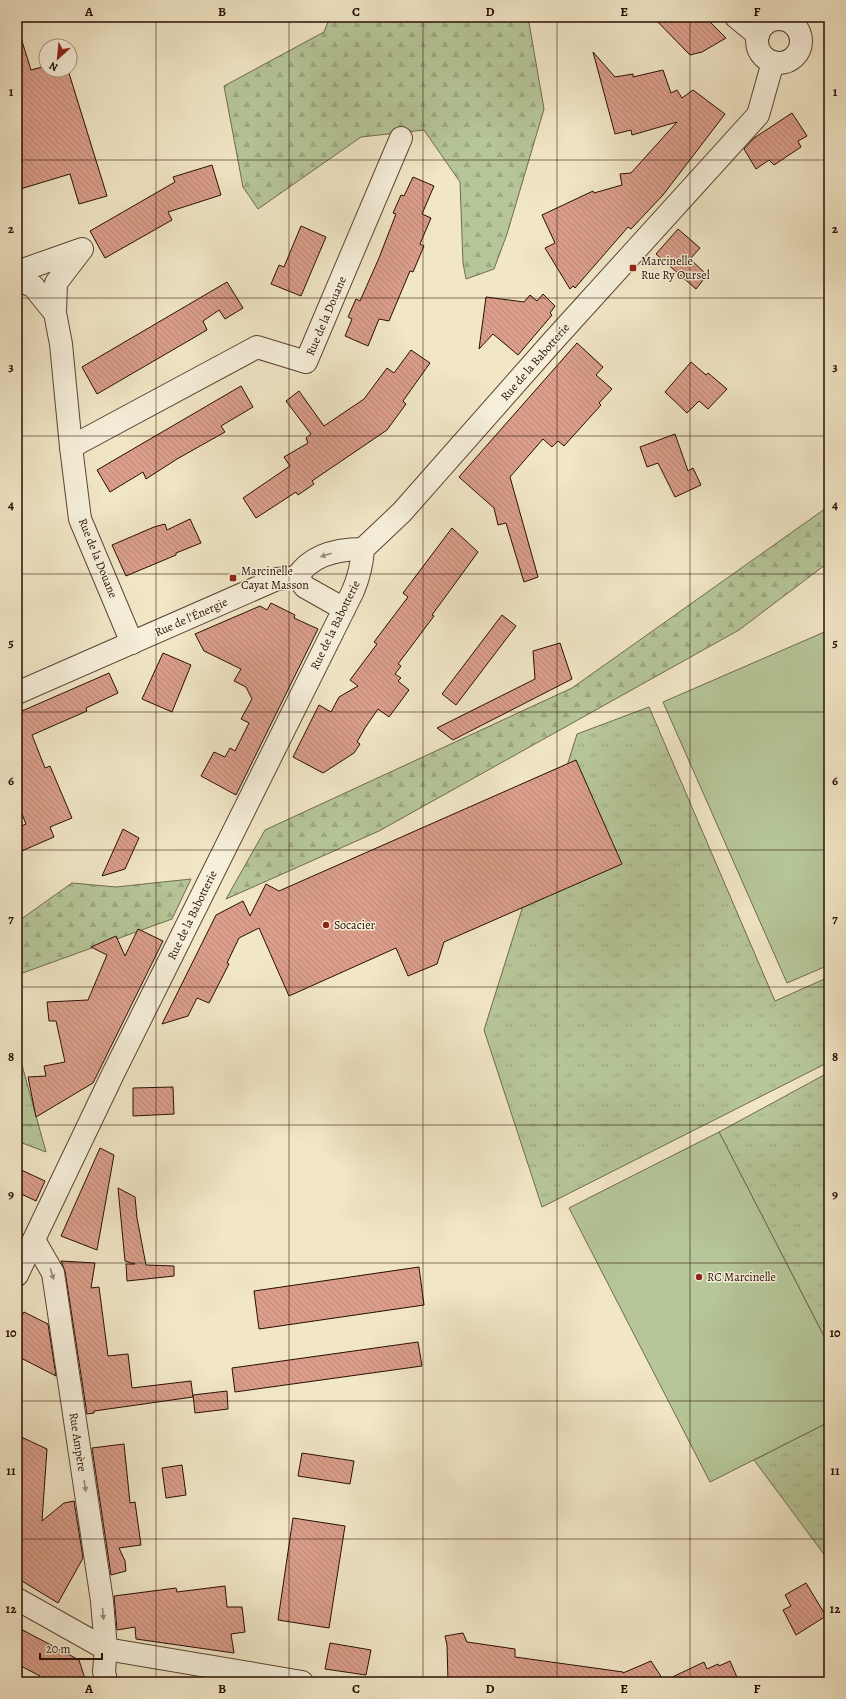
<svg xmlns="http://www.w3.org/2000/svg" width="846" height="1699" font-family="Alegreya,serif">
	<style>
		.grass { fill: url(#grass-tufts); stroke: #706a4e }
		.forest { fill: url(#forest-firs); stroke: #706a4e }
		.garden { fill: #b6c698; stroke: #706a4e }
		.building { fill: url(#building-back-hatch); stroke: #290e05 }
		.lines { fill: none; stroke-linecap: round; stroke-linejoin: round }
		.minor-casing { stroke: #5b4435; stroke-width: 24 }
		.minor { stroke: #f6efda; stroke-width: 22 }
		.oneway { fill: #9a8a7a }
		.grid { fill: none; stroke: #290e05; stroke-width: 1; stroke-opacity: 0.55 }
		.poi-dot { fill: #8f2418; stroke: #f6efda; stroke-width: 1.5 }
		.labels { text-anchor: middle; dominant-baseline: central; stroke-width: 3; stroke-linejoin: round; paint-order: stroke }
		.poi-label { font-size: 12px; fill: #290e05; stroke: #f6efda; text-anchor: start }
		.street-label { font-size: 12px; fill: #290e05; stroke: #f6efda }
		.neatline { fill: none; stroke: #290e05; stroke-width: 1.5 }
		.grid-label { font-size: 13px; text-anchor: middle; font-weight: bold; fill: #290e05 }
	</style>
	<defs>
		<pattern id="grass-tufts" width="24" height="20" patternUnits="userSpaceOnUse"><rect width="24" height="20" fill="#b6c698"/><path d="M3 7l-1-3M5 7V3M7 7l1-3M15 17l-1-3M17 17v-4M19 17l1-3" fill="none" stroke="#9ca982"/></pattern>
		<pattern id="forest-firs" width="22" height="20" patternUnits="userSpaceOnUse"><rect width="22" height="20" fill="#b6c698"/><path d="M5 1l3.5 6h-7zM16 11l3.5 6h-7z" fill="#9ca982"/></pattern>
		<pattern id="building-back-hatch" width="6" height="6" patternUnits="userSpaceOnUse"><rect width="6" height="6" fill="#da9e8a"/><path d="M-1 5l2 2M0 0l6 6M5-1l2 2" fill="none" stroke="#bb8776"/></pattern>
	</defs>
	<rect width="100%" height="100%" fill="#f1e6c6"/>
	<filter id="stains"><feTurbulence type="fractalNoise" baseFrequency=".005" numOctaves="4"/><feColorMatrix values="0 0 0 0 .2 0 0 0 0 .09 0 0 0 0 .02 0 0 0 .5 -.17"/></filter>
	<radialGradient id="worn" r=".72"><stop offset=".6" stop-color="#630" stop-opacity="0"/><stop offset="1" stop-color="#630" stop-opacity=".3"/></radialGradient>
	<!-- grass -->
	<g class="grass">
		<path d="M649 707 775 1001 829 977V1062L542 1207 484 1030 577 734Z"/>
		<path d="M20 1058 46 1152 17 1141V1059Z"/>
		<path d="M824 1075 829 1086V1346L719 1132Z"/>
		<path d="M829 1422V1561L754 1460Z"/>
	</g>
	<!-- forest -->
	<g class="forest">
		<path d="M330 17H528L544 109 507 234 494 269 466 279 463 263 460 182 424 130 361 137 258 209 243 187 224 86 324 32Z"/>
		<path d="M829 506V562L739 630 379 831 226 899 265 830 572 688Z"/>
		<path d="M191 879 172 919 17 975V922L72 883 116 887Z"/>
	</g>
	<!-- garden -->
	<g class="garden">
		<path d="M829 630V965L787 983 663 702Z"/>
		<path d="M719 1132 829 1346V1422L710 1482 569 1208Z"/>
	</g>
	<!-- building -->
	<g class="building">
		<path d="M653 17H705L726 38 702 52 690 55Z"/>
		<path d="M21 38 31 70 46 66V70H68L107 196 79 204 70 174 17 190V39Z"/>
		<path d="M593 52 615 77 633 74V77L663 70 671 93 677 90 682 98 693 90 725 114 663 195 631 229 628 227 575 288 573 286 570 289 545 248 555 243 542 215 593 191 594 193 622 185 620 174 631 173 677 122 632 135 631 130 615 134Z"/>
		<path d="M792 113 807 136 798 141 801 147 774 165 769 160 756 169 744 149 754 138Z"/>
		<path d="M212 165 221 195 168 212 172 220 105 258 90 231 175 182 173 177Z"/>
		<path d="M413 177 434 186 422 214 431 218 420 244 424 246 413 272 410 271 389 321 379 319 368 346 345 336 352 319 348 317 356 299 360 301 379 258 396 214 393 213 401 195 404 196Z"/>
		<path d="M301 226 326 237 301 296 271 284 279 265 284 267Z"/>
		<path d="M678 229 700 248 690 259 707 275 696 289 656 254Z"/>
		<path d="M227 282 243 308 225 319 219 310 203 321 207 330 97 394 82 367Z"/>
		<path d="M543 294 555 306 550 313 552 315 518 355 493 334 479 349 486 297 524 302 530 295 537 301Z"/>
		<path d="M577 343 603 367 596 375 612 389 599 403 601 405 564 446 558 441 552 447 543 439 510 477 538 577 524 582 506 523 498 525 494 508 459 477Z"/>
		<path d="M411 350 430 363 403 401 406 404 387 430 312 481 314 484 298 495 296 492 256 518 243 498 290 466 284 457 308 443 306 438 311 434 286 401 299 391 324 426 364 399 387 368 394 373Z"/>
		<path d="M691 362 706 375 708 373 727 389 708 409 699 401 687 413 665 392Z"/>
		<path d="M241 386 253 407 221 426 225 432 177 459 146 479 143 472 110 492 97 470Z"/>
		<path d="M675 434 688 471 693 468 701 485 675 497 658 463 647 467 640 447Z"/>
		<path d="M190 519 201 543 176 553V555L126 576 112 545 154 527 165 524 167 530Z"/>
		<path d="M452 528 478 552 432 615 434 616 398 664 401 666 395 674 401 678 398 681 409 690 389 717 378 709 365 728 357 742 360 744 354 753 323 773 293 757 319 705 331 712 339 697 358 686 350 680 377 644 374 642 408 597 403 593Z"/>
		<path d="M271 603 295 615 294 618 318 629 236 795 201 776 214 752 225 757 230 748 235 751 249 723 241 719 252 699 246 687 234 681 241 669 204 651 195 634 260 606 267 610Z"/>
		<path d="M502 615 516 626 456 705 442 694Z"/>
		<path d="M560 643 572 679 453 740 437 728 535 679 533 651Z"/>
		<path d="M163 653 191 665 172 712 142 699Z"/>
		<path d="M109 673 118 693 86 708 87 711 32 735 45 768 50 766 72 818 50 827 54 837 17 853V828L26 824 17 802V705H20L22 711Z"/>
		<path d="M576 760 622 864 444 942 437 964 408 976 396 948 289 996 259 928 239 938 227 963 229 964 209 1003 197 998 188 1016 162 1024 216 915 243 901 250 916 266 884 279 891Z"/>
		<path d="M123 829 139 838 125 869 102 876Z"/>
		<path d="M138 929 163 941 93 1083 36 1117 28 1077 46 1076 44 1066 65 1062 56 1021H49L47 1002 88 1000 107 955 91 947 116 936 125 956Z"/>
		<path d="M173 1087 174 1114 133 1116V1088Z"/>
		<path d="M100 1148 114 1155 97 1250 61 1236Z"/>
		<path d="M17 1168 45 1181 36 1201 17 1192Z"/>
		<path d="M118 1188 135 1197 137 1218 146 1265 174 1266V1276L127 1281 126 1264H135L125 1261Z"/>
		<path d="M61 1261 95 1263 91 1288 99 1287 108 1356 128 1354 132 1388 191 1381 193 1397 94 1411V1413L87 1414 65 1271Z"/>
		<path d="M419 1267 424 1305 259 1329 254 1291Z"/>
		<path d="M24 1312 48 1324 56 1376 17 1356V1324Z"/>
		<path d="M418 1342 422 1366 235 1392 232 1368Z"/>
		<path d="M227 1391 228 1409 195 1413 193 1395Z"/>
		<path d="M17 1435 47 1449 42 1521 64 1503 74 1501 83 1558 58 1603 17 1578Z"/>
		<path d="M124 1444 130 1503 135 1502 141 1545 119 1548 125 1561 126 1571 111 1575 92 1448Z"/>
		<path d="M302 1453 354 1461 350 1484 298 1476Z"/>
		<path d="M182 1465 186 1495 166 1498 162 1468Z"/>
		<path d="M293 1518 345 1526 329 1628 278 1620Z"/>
		<path d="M806 1583 826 1616 796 1635 783 1610 791 1606 785 1595Z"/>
		<path d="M225 1586 227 1607H242L245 1632 231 1634 234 1653 136 1639 135 1627 117 1630 114 1596 176 1588 177 1592Z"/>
		<path d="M17 1627 79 1660 86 1682H35L40 1676 17 1664Z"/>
		<path d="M463 1633 467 1642 515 1649V1657L623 1672V1673L651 1661 664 1681 704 1662 707 1669 718 1664 719 1666 730 1661 739 1682H448L447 1645 445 1636Z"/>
		<path d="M330 1643 371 1650 366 1675 325 1669Z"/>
	</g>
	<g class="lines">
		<defs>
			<g id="minor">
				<path d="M736 17 758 35"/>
				<circle cx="779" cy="41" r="22"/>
				<path d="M17 272 82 249 56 283 55 313"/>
				<path d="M17 280 33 286 55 313 61 344 71 447 80 519 132 643"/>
				<path d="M71 447 257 347 306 362 401 138"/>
				<path d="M297 577C311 555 338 549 363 549"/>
				<path d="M297 577 305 587 344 609"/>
				<path d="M17 693 277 579 297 577"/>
				<path d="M34 1240 53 1273 102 1601 106 1649 104 1671 106 1682"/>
				<path d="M17 1275 112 1076 353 591C359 577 362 564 363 549L402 512 553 341 758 115 773 62"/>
				<path d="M17 1599 106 1649 302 1682"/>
			</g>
		</defs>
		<!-- minor casing -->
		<use href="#minor" class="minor-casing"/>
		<!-- minor -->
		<use href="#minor" class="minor"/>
	</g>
	<!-- one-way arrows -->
	<defs><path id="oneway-solid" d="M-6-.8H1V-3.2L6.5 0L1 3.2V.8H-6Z"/></defs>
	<g class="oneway">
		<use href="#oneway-solid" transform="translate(326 555) rotate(162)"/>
		<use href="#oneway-solid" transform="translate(52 1274) rotate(73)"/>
		<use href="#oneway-solid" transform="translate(85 1486) rotate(81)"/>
		<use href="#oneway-solid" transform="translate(103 1614) rotate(85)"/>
	</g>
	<!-- grid -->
	<path class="grid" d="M156 17V1682M289 17V1682M423 17V1682M557 17V1682M690 17V1682M17 160H829M17 298H829M17 436H829M17 574H829M17 712H829M17 850H829M17 987H829M17 1125H829M17 1263H829M17 1401H829M17 1539H829"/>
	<!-- markers -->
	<g class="poi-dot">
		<rect x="629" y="264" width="8" height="8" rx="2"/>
		<rect x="229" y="574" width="8" height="8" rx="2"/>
		<circle cx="326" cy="925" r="4"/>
		<circle cx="699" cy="1277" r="4"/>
	</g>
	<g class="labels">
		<!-- poi labels -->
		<g class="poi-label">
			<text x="641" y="261">Marcinelle<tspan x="641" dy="14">Rue Ry Oursel</tspan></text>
			<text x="241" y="571">Marcinelle<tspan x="241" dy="14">Cayat Masson</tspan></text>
			<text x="334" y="925">Socacier</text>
			<text x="707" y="1277">RC Marcinelle</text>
		</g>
		<!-- street labels -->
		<g class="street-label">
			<text transform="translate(326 316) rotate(-67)">Rue de la Douane</text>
			<text transform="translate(535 362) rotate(-49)">Rue de la Babotterie</text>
			<text transform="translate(98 558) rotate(68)">Rue de la Douane</text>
			<text transform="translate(191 617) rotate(-24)">Rue de l'Énergie</text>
			<text transform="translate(335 625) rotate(-64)">Rue de la Babotterie</text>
			<text transform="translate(192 915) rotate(-64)">Rue de la Babotterie</text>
			<text transform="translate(78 1442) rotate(81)">Rue Ampère</text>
		</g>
	</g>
	<!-- margin -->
	<rect width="846" height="1699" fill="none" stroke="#f1e6c6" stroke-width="44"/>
	<!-- north arrow -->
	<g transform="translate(58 58) rotate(207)"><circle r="19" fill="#f6efda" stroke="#a49585"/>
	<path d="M0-3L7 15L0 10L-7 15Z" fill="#8f2418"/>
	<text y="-6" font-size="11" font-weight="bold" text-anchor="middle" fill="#290e05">N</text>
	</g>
	<!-- scale -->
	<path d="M40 1653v6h62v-6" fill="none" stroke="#290e05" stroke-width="2"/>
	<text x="46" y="1653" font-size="12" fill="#290e05" stroke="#f6efda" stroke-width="3" paint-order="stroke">20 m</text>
	<rect x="22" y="22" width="802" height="1655" class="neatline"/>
	<g class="grid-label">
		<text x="89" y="16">A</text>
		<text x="222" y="16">B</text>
		<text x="356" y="16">C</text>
		<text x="490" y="16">D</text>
		<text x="624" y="16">E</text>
		<text x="757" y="16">F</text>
		<text x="11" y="96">1</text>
		<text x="835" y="96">1</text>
		<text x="11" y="233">2</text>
		<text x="835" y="233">2</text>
		<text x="11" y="371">3</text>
		<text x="835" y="371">3</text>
		<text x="11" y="509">4</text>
		<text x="835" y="509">4</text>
		<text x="11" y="647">5</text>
		<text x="835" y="647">5</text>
		<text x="11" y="785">6</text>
		<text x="835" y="785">6</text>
		<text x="11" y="923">7</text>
		<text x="835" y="923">7</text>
		<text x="11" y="1061">8</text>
		<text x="835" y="1061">8</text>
		<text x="11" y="1199">9</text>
		<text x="835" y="1199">9</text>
		<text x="11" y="1337">10</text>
		<text x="835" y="1337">10</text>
		<text x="11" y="1475">11</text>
		<text x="835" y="1475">11</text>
		<text x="11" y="1613">12</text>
		<text x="835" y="1613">12</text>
		<text x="89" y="1693">A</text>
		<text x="222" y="1693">B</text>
		<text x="356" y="1693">C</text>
		<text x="490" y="1693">D</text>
		<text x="624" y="1693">E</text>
		<text x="757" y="1693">F</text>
	</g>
	<rect width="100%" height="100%" filter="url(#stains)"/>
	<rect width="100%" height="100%" fill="url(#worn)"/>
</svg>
